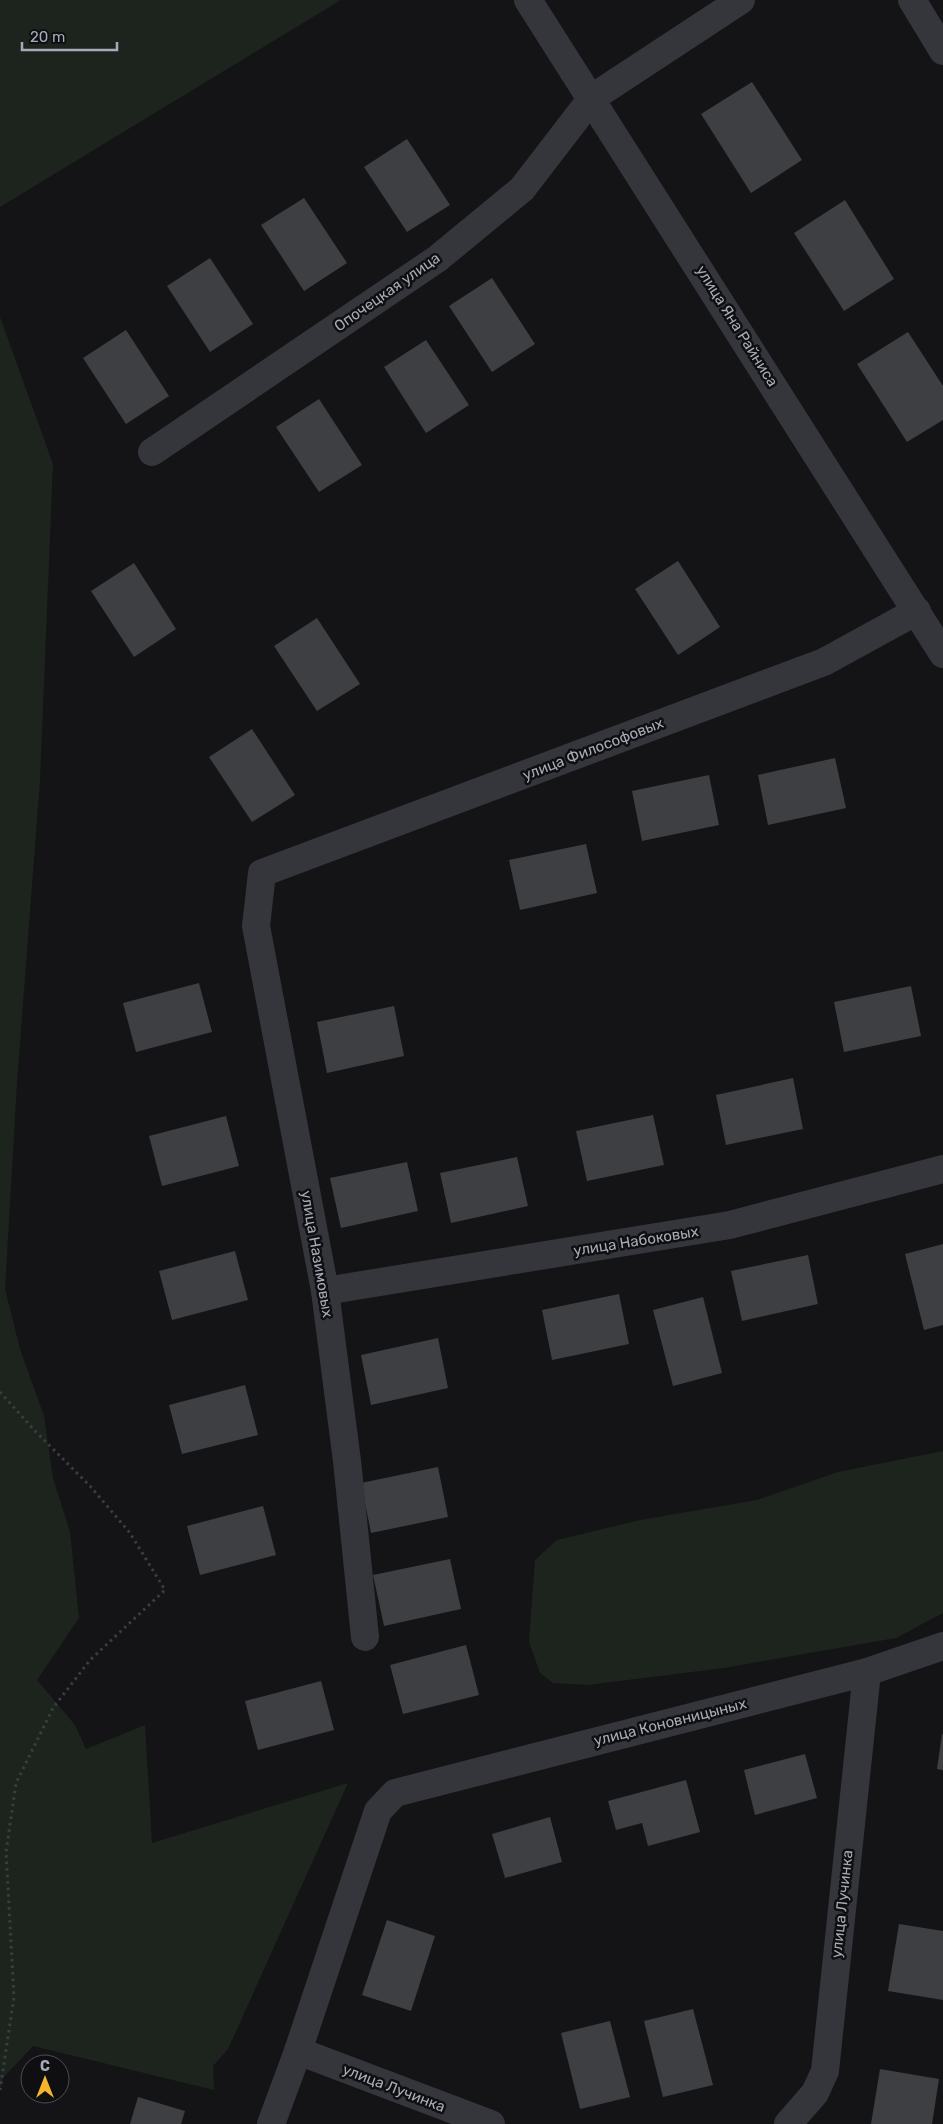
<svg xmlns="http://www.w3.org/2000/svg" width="943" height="2124" font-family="Rubik,sans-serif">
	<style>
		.green { fill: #1c241d }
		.building { fill: #3e3f43 }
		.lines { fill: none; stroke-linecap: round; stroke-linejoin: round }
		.path { stroke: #3b3d42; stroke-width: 3; stroke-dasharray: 2.5 4; stroke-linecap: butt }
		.minor { stroke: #35363b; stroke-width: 28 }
		.labels { text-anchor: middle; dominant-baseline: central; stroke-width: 5; stroke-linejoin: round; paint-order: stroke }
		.street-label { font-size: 15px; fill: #a6abb7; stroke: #0f0f11 }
	</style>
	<rect width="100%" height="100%" fill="#141416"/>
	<!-- green -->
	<g class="green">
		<path d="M0 0H341L0 207Z"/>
		<path d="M0 317 53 464 40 780 17 1083 5 1289 20 1349 44 1416 53 1478 70 1532 79 1618 37 1680 75 1725 86 1749 145 1725 152 1843 348 1783 228 2049 213 2066 214 2090 33 2046 3 2078 0 2090Z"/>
		<path d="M943 1451V1613L896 1638 724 1668 587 1685 553 1683 540 1673 529 1642 535 1560 557 1540 640 1520 757 1500 838 1472Z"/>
	</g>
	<!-- building -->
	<g class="building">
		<path d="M752 82 802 160 751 193 701 114Z"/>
		<path d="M407 139 450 205 407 232 364 167Z"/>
		<path d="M304 198 347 263 304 291 261 225Z"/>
		<path d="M845 200 894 279 844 311 794 233Z"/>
		<path d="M210 258 253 324 210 352 167 286Z"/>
		<path d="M492 278 535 344 492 372 449 306Z"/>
		<path d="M126 330 169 396 126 424 83 358Z"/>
		<path d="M908 332 943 386V420L907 442 857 364Z"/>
		<path d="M426 340 469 405 426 433 384 367Z"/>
		<path d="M319 399 362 465 319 492 276 427Z"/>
		<path d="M678 561 720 627 678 655 635 589Z"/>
		<path d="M134 563 176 629 134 657 91 591Z"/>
		<path d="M317 618 360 684 317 711 274 646Z"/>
		<path d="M252 729 295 795 252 822 209 757Z"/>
		<path d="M835 758 846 808 768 825 758 775Z"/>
		<path d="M709 775 719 825 642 841 632 791Z"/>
		<path d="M586 844 597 893 520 910 509 860Z"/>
		<path d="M199 983 212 1032 136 1052 123 1003Z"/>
		<path d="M911 986 921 1036 844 1052 834 1002Z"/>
		<path d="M394 1006 404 1056 327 1073 317 1022Z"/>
		<path d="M793 1078 803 1129 726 1145 716 1095Z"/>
		<path d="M653 1115 664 1165 587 1181 576 1131Z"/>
		<path d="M226 1116 239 1166 162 1186 149 1136Z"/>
		<path d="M517 1157 528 1206 451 1223 440 1173Z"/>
		<path d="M407 1162 418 1211 341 1228 330 1178Z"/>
		<path d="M943 1244V1325L924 1330 905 1254Z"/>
		<path d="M235 1251 248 1300 172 1320 159 1271Z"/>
		<path d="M808 1255 818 1304 742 1321 731 1271Z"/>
		<path d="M619 1294 629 1344 552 1360 542 1310Z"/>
		<path d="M703 1297 722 1373 673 1386 653 1310Z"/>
		<path d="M438 1338 448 1388 371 1405 361 1355Z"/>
		<path d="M245 1385 258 1435 182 1454 169 1405Z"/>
		<path d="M438 1467 448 1517 371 1533 361 1483Z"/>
		<path d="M263 1506 276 1555 200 1575 187 1526Z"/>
		<path d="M450 1559 461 1609 384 1626 373 1575Z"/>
		<path d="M466 1645 479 1695 403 1714 390 1665Z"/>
		<path d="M321 1681 334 1730 258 1750 245 1701Z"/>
		<path d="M942 1734H943V1770L937 1769Z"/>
		<path d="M805 1754 817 1798 755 1815 744 1770Z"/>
		<path d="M686 1780 700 1832 648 1846 642 1823 616 1830 608 1801Z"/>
		<path d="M550 1817 562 1862 505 1878 492 1834Z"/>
		<path d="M387 1920 435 1936 411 2011 362 1995Z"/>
		<path d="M899 1924 943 1931V2000L888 1991Z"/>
		<path d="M693 2009 713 2085 663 2097 644 2021Z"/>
		<path d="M610 2021 630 2097 580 2109 561 2033Z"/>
		<path d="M880 2069 939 2079 932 2124H871Z"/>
		<path d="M138 2097 185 2111 181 2124H130Z"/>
	</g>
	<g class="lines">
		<!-- path -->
		<path class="path" d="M0 1392 36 1432 90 1486 130 1533 165 1590 90 1660 53 1708 16 1783 6 1852 14 1997 0 2090"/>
		<!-- minor -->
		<g class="minor">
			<path d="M528 0 943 654"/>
			<path d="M912 0 943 51"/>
			<path d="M152 452 437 259 522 189 592 98 741 0"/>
			<path d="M325 1291 730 1225 943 1169"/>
			<path d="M365 1637 347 1461 325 1291 256 926 262 873 824 662 917 611"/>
			<path d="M298 2051 491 2124"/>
			<path d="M271 2124 298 2051 378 1811 395 1793 867 1672 943 1646"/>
			<path d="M788 2124 815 2093 825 2071 867 1672"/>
		</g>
	</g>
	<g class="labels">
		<!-- street labels -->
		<g class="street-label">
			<text transform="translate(387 292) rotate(-35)">Опочецкая улица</text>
			<text transform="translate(737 326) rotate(58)">улица Яна Райниса</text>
			<text transform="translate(593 749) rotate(-21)">улица Философовых</text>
			<text transform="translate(636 1241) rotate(-9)">улица Набоковых</text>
			<text transform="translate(317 1254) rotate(80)">улица Назимовых</text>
			<text transform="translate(670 1722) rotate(-14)">улица Коновницыных</text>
			<text transform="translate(842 1904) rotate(-84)">улица Лучинка</text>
			<text transform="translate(394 2088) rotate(21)">улица Лучинка</text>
		</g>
	</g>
	<!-- north arrow -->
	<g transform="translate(45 2079)"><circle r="24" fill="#0f0f11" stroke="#4b4d53"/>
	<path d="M0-4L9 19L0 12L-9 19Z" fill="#f6b32c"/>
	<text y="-8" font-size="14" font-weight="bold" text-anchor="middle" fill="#a6abb7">С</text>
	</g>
	<!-- scale -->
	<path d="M22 42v8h95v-8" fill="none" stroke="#a6abb7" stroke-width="2.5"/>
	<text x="30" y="42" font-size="15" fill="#a6abb7" stroke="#0f0f11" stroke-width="4" paint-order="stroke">20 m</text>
</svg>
